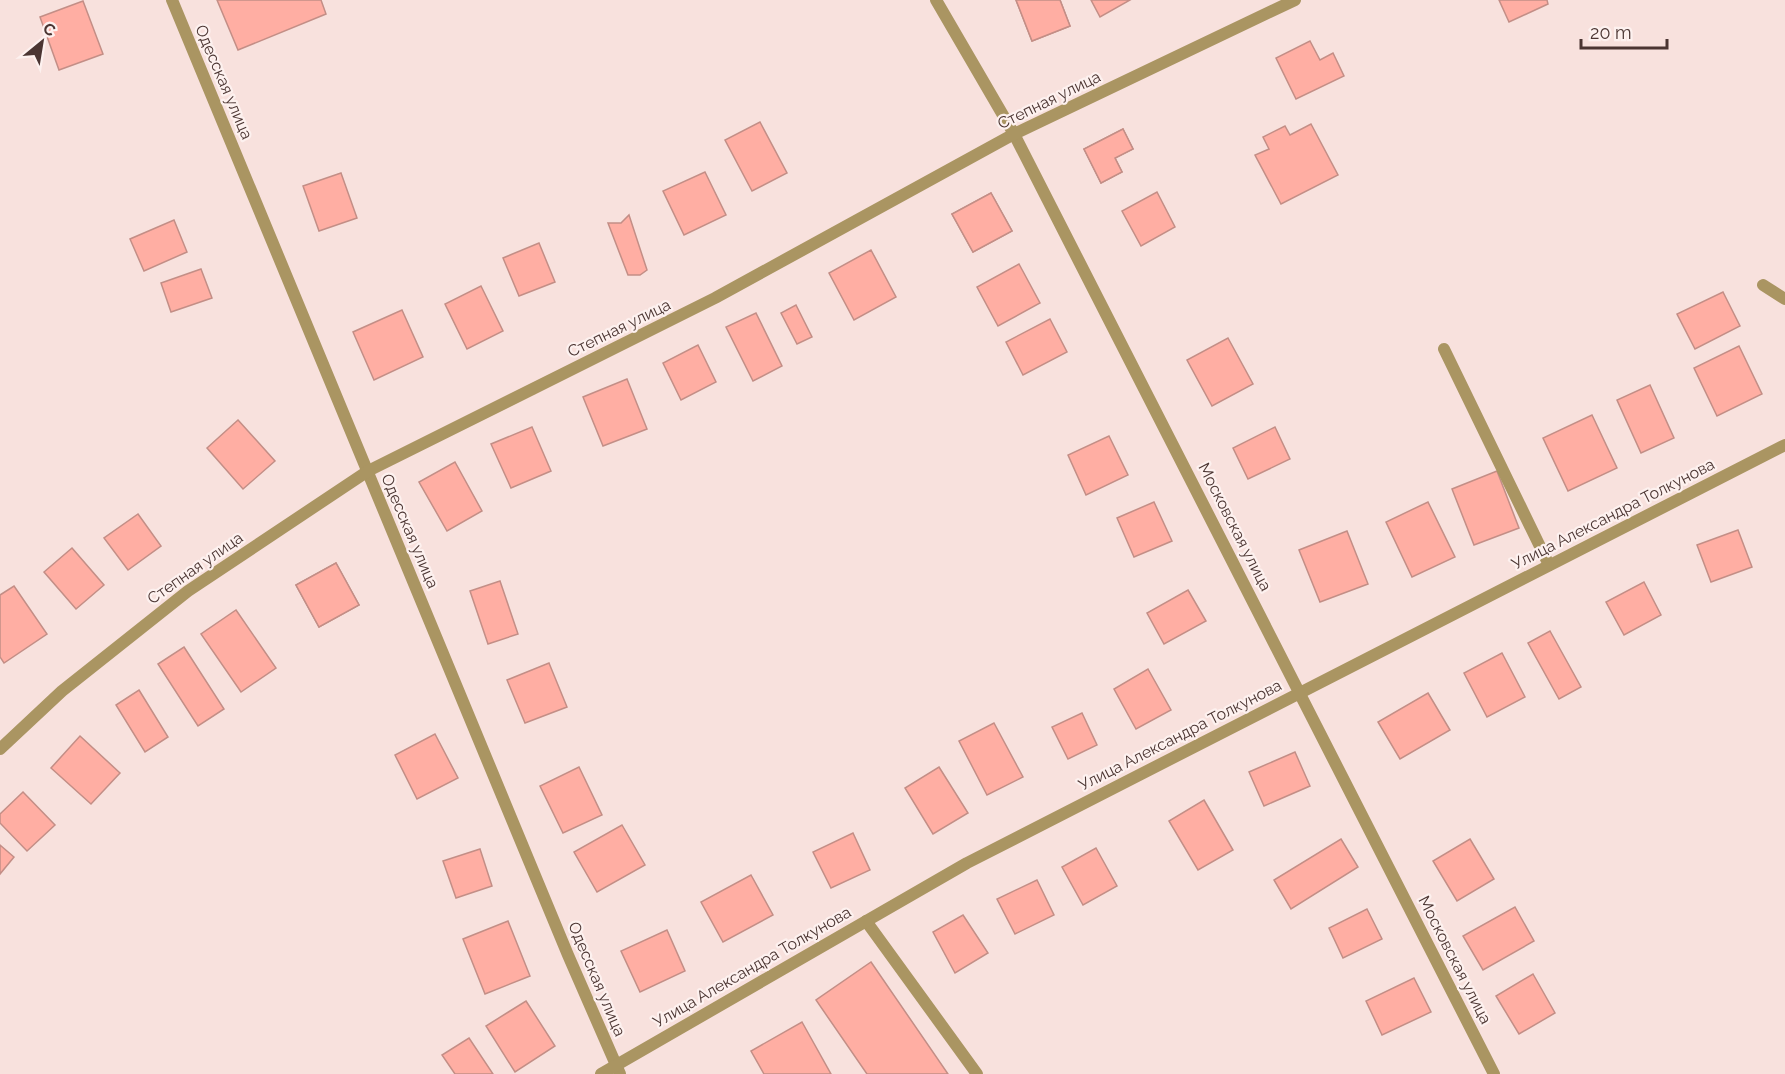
<svg xmlns="http://www.w3.org/2000/svg" width="1785" height="1074" font-family="Raleway,sans-serif">
	<style>
		.building { fill: #ffaea3; stroke: #c38e86; stroke-width: 1.5 }
		.lines { fill: none; stroke-linecap: round; stroke-linejoin: round }
		.service { stroke: #aa9562; stroke-width: 12 }
		.minor { stroke: #aa9562; stroke-width: 12 }
		.labels { text-anchor: middle; dominant-baseline: central; stroke-width: 4.5; stroke-linejoin: round; paint-order: stroke }
		.street-label { font-size: 16px; fill: #4b3532; stroke: #fdf1ef }
	</style>
	<rect width="100%" height="100%" fill="#f8e1dd"/>
	<!-- building -->
	<g class="building">
		<path d="M217 0H321L326 14 238 50Z"/>
		<path d="M1016 0H1060L1070 26 1032 41Z"/>
		<path d="M1016 0H1060L1070 26 1032 41Z"/>
		<path d="M1091 0H1130L1100 17Z"/>
		<path d="M1499 0H1547L1548 4 1509 22Z"/>
		<path d="M83 1 103 54 59 70 40 17Z"/>
		<path d="M1310 41 1320 60 1333 53 1344 76 1296 99 1276 58Z"/>
		<path d="M760 122 787 173 752 191 725 140Z"/>
		<path d="M1311 124 1338 175 1281 204 1255 155 1269 149 1263 137 1285 126 1290 135Z"/>
		<path d="M1123 129 1133 149 1115 158 1122 172 1101 183 1084 149Z"/>
		<path d="M1123 129 1133 149 1115 158 1122 172 1101 183 1084 149Z"/>
		<path d="M705 172 726 215 684 235 663 191Z"/>
		<path d="M341 173 357 218 319 231 303 186Z"/>
		<path d="M1157 192 1175 227 1141 246 1122 211Z"/>
		<path d="M991 193 1012 231 973 252 952 214Z"/>
		<path d="M991 193 1012 231 973 252 952 214Z"/>
		<path d="M629 215 647 270 640 275H628L608 223H621Z"/>
		<path d="M174 220 187 252 144 271 130 239Z"/>
		<path d="M539 243 555 282 519 296 503 258Z"/>
		<path d="M871 250 896 297 854 320 829 273Z"/>
		<path d="M1019 264 1040 303 998 326 977 287Z"/>
		<path d="M201 269 212 298 171 312 161 283Z"/>
		<path d="M481 286 503 331 467 349 445 304Z"/>
		<path d="M1723 292 1740 326 1695 349 1677 314Z"/>
		<path d="M796 305 812 337 797 344 781 313Z"/>
		<path d="M402 310 423 357 374 380 353 332Z"/>
		<path d="M756 313 782 366 753 381 726 327Z"/>
		<path d="M1050 319 1067 352 1023 375 1006 342Z"/>
		<path d="M1228 338 1253 384 1212 406 1187 360Z"/>
		<path d="M698 345 716 382 681 400 663 363Z"/>
		<path d="M1739 346 1762 394 1717 416 1694 368Z"/>
		<path d="M627 379 647 429 603 446 583 397Z"/>
		<path d="M1650 385 1674 438 1641 453 1617 400Z"/>
		<path d="M1592 415 1617 468 1568 491 1543 438Z"/>
		<path d="M238 420 275 461 243 489 207 448Z"/>
		<path d="M532 427 551 471 511 488 491 444Z"/>
		<path d="M1275 427 1290 459 1248 479 1233 448Z"/>
		<path d="M1109 436 1128 475 1086 495 1068 455Z"/>
		<path d="M455 462 482 511 447 531 419 482Z"/>
		<path d="M1497 471 1519 528 1474 545 1452 489Z"/>
		<path d="M1154 502 1172 541 1134 557 1117 518Z"/>
		<path d="M1428 502 1455 557 1412 577 1386 522Z"/>
		<path d="M138 514 161 546 128 570 104 538Z"/>
		<path d="M1738 530 1752 567 1711 582 1697 545Z"/>
		<path d="M1347 531 1368 584 1320 602 1299 550Z"/>
		<path d="M72 548 104 585 76 609 44 572Z"/>
		<path d="M336 563 359 605 319 627 296 585Z"/>
		<path d="M336 563 359 605 319 627 296 585Z"/>
		<path d="M500 581 518 634 488 644 470 591Z"/>
		<path d="M1644 582 1661 615 1624 635 1606 602Z"/>
		<path d="M14 586 47 634 4 663 0 657V595Z"/>
		<path d="M1188 590 1206 621 1164 644 1147 613Z"/>
		<path d="M236 610 276 668 241 692 201 634Z"/>
		<path d="M1550 631 1581 687 1559 699 1528 643Z"/>
		<path d="M184 647 224 709 198 726 158 664Z"/>
		<path d="M1502 653 1525 697 1487 717 1464 673Z"/>
		<path d="M549 663 567 707 525 723 507 680Z"/>
		<path d="M1148 669 1171 710 1136 729 1114 689Z"/>
		<path d="M139 690 168 737 145 752 116 705Z"/>
		<path d="M1428 693 1450 730 1400 759 1378 722Z"/>
		<path d="M1082 713 1097 745 1068 759 1052 727Z"/>
		<path d="M994 723 1023 777 987 795 959 741Z"/>
		<path d="M435 734 458 778 417 799 395 755Z"/>
		<path d="M80 736 120 773 91 804 51 768Z"/>
		<path d="M1295 752 1310 786 1264 806 1249 772Z"/>
		<path d="M579 767 602 815 563 833 540 786Z"/>
		<path d="M939 767 968 813 933 834 905 788Z"/>
		<path d="M23 792 55 825 27 851 0 823V814Z"/>
		<path d="M1204 800 1233 850 1198 870 1169 821Z"/>
		<path d="M622 825 645 865 597 892 574 852Z"/>
		<path d="M853 833 870 870 831 888 813 852Z"/>
		<path d="M1341 839 1358 867 1291 909 1274 880Z"/>
		<path d="M1470 839 1494 879 1457 901 1433 861Z"/>
		<path d="M0 845 14 857 0 874Z"/>
		<path d="M1096 848 1117 886 1083 905 1062 867Z"/>
		<path d="M480 849 492 886 456 898 443 861Z"/>
		<path d="M751 875 773 915 723 942 701 902Z"/>
		<path d="M1037 880 1054 915 1015 934 997 899Z"/>
		<path d="M1515 907 1534 941 1483 970 1463 936Z"/>
		<path d="M1367 909 1382 939 1343 958 1329 928Z"/>
		<path d="M963 915 988 953 955 973 933 932Z"/>
		<path d="M508 921 530 976 485 994 463 939Z"/>
		<path d="M667 930 685 971 640 992 621 951Z"/>
		<path d="M871 962 948 1074H867L816 1000Z"/>
		<path d="M1533 974 1555 1013 1519 1034 1496 996Z"/>
		<path d="M1414 978 1431 1012 1382 1035 1366 1001Z"/>
		<path d="M526 1001 555 1046 515 1072 486 1026Z"/>
		<path d="M802 1022 831 1074H764L751 1051Z"/>
		<path d="M469 1038 493 1074H455L442 1055Z"/>
	</g>
	<g class="lines">
		<!-- service -->
		<g class="service">
			<path d="M1763 285 1785 299"/>
			<path d="M1444 349 1549 565"/>
		</g>
		<!-- minor -->
		<g class="minor">
			<path d="M172 0 568 955 620 1074"/>
			<path d="M936 0 1014 134 1494 1074"/>
			<path d="M0 749 62 691 188 591 368 471 715 298 1014 134 1295 0"/>
			<path d="M866 921 977 1074"/>
			<path d="M601 1074 967 863 1785 445"/>
		</g>
	</g>
	<g class="labels">
		<!-- street labels -->
		<g class="street-label">
			<text transform="translate(224 82) rotate(67)">Одесская улица</text>
			<text transform="translate(1049 100) rotate(-26)">Степная улица</text>
			<text transform="translate(619 328) rotate(-26)">Степная улица</text>
			<text transform="translate(1613 514) rotate(-27)">Улица Александра Толкунова</text>
			<text transform="translate(1235 527) rotate(63)">Московская улица</text>
			<text transform="translate(410 531) rotate(67)">Одесская улица</text>
			<text transform="translate(195 568) rotate(-35)">Степная улица</text>
			<text transform="translate(1180 735) rotate(-27)">Улица Александра Толкунова</text>
			<text transform="translate(1455 960) rotate(63)">Московская улица</text>
			<text transform="translate(752 967) rotate(-30)">Улица Александра Толкунова</text>
			<text transform="translate(597 979) rotate(67)">Одесская улица</text>
		</g>
	</g>
	<!-- north arrow -->
	<g transform="translate(42 42) rotate(30)" stroke="#fdf1ef" stroke-width="4.5" paint-order="stroke">
	<path d="M0-4.5L10 22L0 15L-10 22Z" fill="#4b3532"/>
	<text y="-9" font-size="16" font-weight="bold" text-anchor="middle" fill="#4b3532">С</text>
	</g>
	<!-- scale -->
	<path d="M1581 39v9h86v-9" fill="none" stroke="#4b3532" stroke-width="3"/>
	<text x="1590" y="39" font-size="18" fill="#4b3532" stroke="#fdf1ef" stroke-width="4.5" paint-order="stroke">20 m</text>
</svg>
